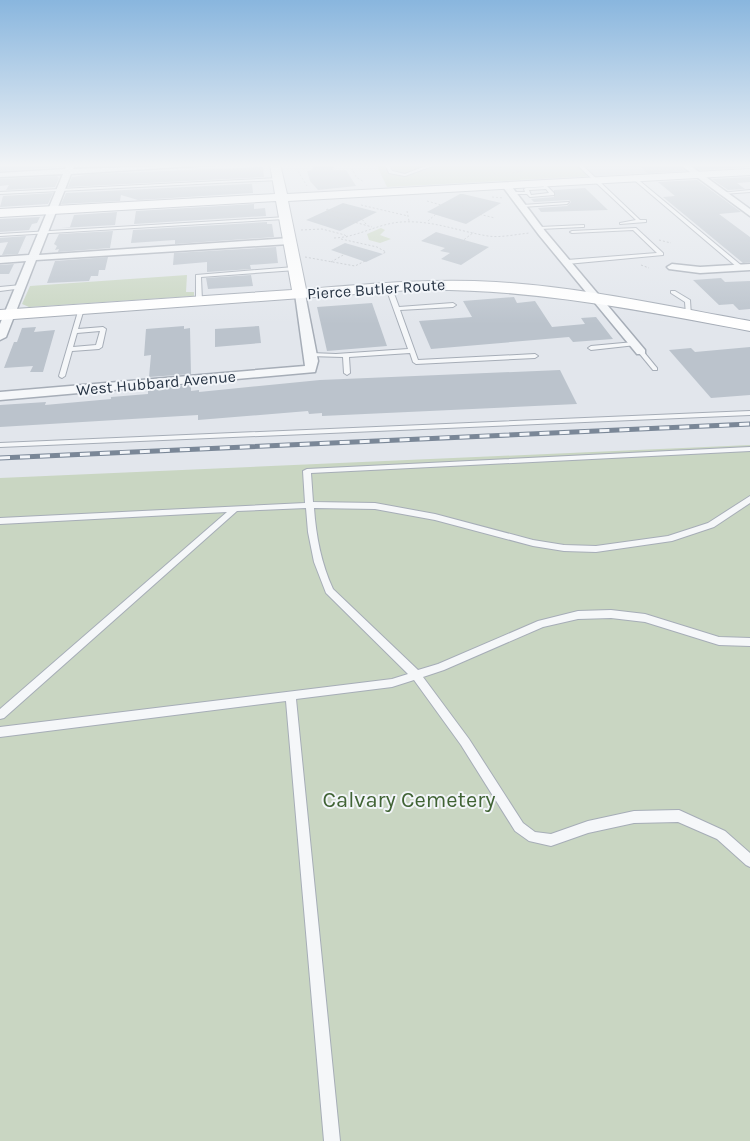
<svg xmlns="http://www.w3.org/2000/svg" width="750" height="1141" font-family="Karla,sans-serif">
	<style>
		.built { fill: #d0d6de }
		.green { fill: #c9d6c2 }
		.building { fill: #bbc3cc }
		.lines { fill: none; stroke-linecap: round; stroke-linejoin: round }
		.lane-casing { stroke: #a6adb7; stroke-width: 2 }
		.street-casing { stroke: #a6adb7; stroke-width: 3 }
		.secondary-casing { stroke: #a6adb7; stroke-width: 2 }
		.path { stroke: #bcc1c7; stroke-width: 1; stroke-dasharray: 2 2; stroke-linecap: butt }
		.lane { fill: #f5f7f9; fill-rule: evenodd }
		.street { fill: #f5f7f9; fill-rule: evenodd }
		.secondary { fill: #fff; fill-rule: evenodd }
		.rail-casing { stroke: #7a8797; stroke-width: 5 }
		.rail { stroke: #f2f5f9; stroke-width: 3; stroke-dasharray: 10; stroke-linecap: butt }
		.labels { text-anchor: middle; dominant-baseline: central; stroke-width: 4; stroke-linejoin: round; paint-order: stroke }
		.far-street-label { font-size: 16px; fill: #283545; stroke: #f2f5f9 }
		.near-park-label { font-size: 22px; fill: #406334; stroke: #f2f5f9 }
	</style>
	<rect width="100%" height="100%" fill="#e2e6ec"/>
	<!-- built -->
	<path class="built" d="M580 164H673L683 171 594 176Z"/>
	<!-- green -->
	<g class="green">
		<path d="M376 164H580L594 176 387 187Z"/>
		<path d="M381 228 385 230 380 235 391 239 380 243 369 240 367 234Z"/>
		<path d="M187 275 186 292H194V296L29 307 22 304 30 286Z"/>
		<path d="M750 445V1141H0V478Z"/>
	</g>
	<!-- building -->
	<g class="building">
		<path d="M19 164H62L61 167 0 171V166Z"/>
		<path d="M313 164H335L333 170H346L356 186 318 190 310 181 307 171 312 170Z"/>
		<path d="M637 164H677L685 171 647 173Z"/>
		<path d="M692 164H750V167L699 170Z"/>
		<path d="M263 167 264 177 68 187 72 177 92 174Z"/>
		<path d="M57 176 59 178 55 187 6 190 9 185 0 186V179Z"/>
		<path d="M750 177V182L737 183 745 189 728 190 712 179Z"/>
		<path d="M697 180 741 212 719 214 750 237V262L743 263 663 197 675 196 658 182Z"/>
		<path d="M265 183 252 184 253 193 138 200 121 195 120 201 61 204 66 193Z"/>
		<path d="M585 188 608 210 541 212 538 208 567 206 571 202 569 200 534 202 531 199 554 197V190Z"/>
		<path d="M53 193 48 204 0 207 3 196Z"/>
		<path d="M460 194H463L501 203 466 224 427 212Z"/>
		<path d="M343 203 377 212 340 231 306 220Z"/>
		<path d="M254 204V209L265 208 266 216 134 224 136 211Z"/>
		<path d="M117 212 115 225 61 228 70 227 74 215Z"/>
		<path d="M40 217 37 223 32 224 29 230 0 232V219Z"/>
		<path d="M267 222V224H272L274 237 175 244V240L131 243 133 230Z"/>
		<path d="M113 231 110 248 58 252 59 249 55 250 57 246 54 244 59 234Z"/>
		<path d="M436 232 489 247 461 265 441 259 450 253 440 251 445 248 421 241Z"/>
		<path d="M26 236 18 254 2 255 8 242 0 243V238Z"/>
		<path d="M345 243 383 254 366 262 331 250Z"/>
		<path d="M276 247 278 263 250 265 251 269 207 272V262L173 265 174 253Z"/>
		<path d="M108 257 105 270H99L98 276H91L89 281 47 283 55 261Z"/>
		<path d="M14 264 9 274H0V265Z"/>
		<path d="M251 275 253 286 208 289 206 278Z"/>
		<path d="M721 278 725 282 750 281V309L739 310 733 304 719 305 693 280Z"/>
		<path d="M514 297 517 303 535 301 552 327 585 324 581 318 596 317 613 339 573 342 569 337 431 349 419 321 472 317 463 301Z"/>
		<path d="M372 303 387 346 327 351 317 307Z"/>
		<path d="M184 326V329L190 328 191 374 149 377 151 355 144 356 146 329Z"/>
		<path d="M259 326 261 343 215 347V329Z"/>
		<path d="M36 327 34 332 55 330 43 372H30L33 366 4 368 14 342H17L22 328Z"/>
		<path d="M750 347V395L711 398 669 350 691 348 695 352Z"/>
		<path d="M560 370 577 404 322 416V413L309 414 308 411 198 420V415L0 427V405L46 402 45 405 111 399V397L148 394V389L191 385V391L199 390V392L320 380Z"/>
	</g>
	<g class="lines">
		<defs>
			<g id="lane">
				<path d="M385 164H389L392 171 405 174 431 164H438L405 176 389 173Z"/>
				<path d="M576 164H581L640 220H646V222L620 224V223L636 220Z"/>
				<path d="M633 177H635L742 266V268H738L633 179Z"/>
				<path d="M279 178 278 180 0 194V192Z"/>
				<path d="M543 182 554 193V195L530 197 527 194H512L510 193 512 192H525L524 189 526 188 544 187 541 183ZM546 189 549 193 531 195 529 190Z"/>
				<path d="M750 190V192L723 194 721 193Z"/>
				<path d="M569 202 567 204 522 207 520 206 522 205Z"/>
				<path d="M286 217V219H284L0 236V234Z"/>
				<path d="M584 225V227H582L540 229 538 228 540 227Z"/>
				<path d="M636 228 663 253V255L567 264 564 262 567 260 657 253 633 230 572 233 570 232 572 231Z"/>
				<path d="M294 267 297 269 296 270 201 277 202 301 199 303 196 301V275Z"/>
				<path d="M21 285 23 286V288L0 291V287Z"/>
				<path d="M389 286 392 288 399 307 453 303 456 305 453 307 400 310 418 360 535 354 538 356 535 358 416 364 413 362 410 353 349 357 350 373 347 375 344 373 343 357 309 356 308 355 311 353 336 354 408 349 386 288Z"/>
				<path d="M671 291H675L690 300 691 316 686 315 685 302 671 293Z"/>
				<path d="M79 308 84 309 78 329 103 327 106 329 102 347 99 349 72 351 65 376 62 378 60 377 59 376ZM100 331 96 345 73 347 77 333Z"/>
				<path d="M634 342 636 343V345L591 350 588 348 591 346Z"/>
				<path d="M639 351H643L657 368V370H653L639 353Z"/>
				<path d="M750 411V415L0 447V443Z"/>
				<path d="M750 447V451L311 473 313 502 375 503 435 514 533 540 564 545 596 546 668 536 708 523 750 496V503L714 527 672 541 596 552 564 551 533 546 435 520 375 509 314 508C316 536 321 563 333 589L418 670 438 664 538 621 578 611 611 610 645 614 719 637 750 638V646L719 645 645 622 611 618 578 619 543 627 444 670 423 677 469 739 523 823 535 832 551 834 588 821 634 811 679 810 725 831 750 853V867L746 865 717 839 678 822 634 823 588 833 551 846 529 841 515 831 461 745 414 680 392 687 296 699 340 1141H324L286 701 0 737V727L392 679 408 674 326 593 314 562 308 532 306 508 237 511 4 718 0 719V709L227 512 0 524V518L305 503 303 471 307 469Z"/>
			</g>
			<g id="street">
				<path d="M67 164H75L73 169 224 164 71 174 39 255 289 238 294 241 289 244 36 260 6 337 0 340V324L26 261 0 263V257L29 255 63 174 0 177V173L65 169Z"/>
				<path d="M679 164H688L750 209V216Z"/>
				<path d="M503 183H509L545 231 645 350V354H637L539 235 503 187Z"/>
				<path d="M672 264 700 267 750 264V270L700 273 669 269 667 267Z"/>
				<path d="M300 291 305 294 318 361 315 372 0 400V392L305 366 295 294Z"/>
			</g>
			<path id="secondary" d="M270 164H280L287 194 750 169V175L288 201 306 289C369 284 432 278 496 282 581 287 666 306 750 321V331C637 310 526 287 410 290L0 320V310L292 290 276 201 0 217V209L275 194Z"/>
		</defs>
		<!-- lane casing -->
		<use href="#lane" class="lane-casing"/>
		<!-- street casing -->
		<use href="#street" class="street-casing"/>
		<!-- secondary casing -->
		<use href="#secondary" class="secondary-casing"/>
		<!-- path -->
		<g class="path">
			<path d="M298 164 296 168 307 186"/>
			<path d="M350 164 356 177 364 182"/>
			<path d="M480 164 523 171 512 173"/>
			<path d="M486 164 496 175"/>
			<path d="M492 197 504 198"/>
			<path d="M427 201 441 205H461L470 212 495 218"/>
			<path d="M361 205 408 216"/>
			<path d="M328 209 326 210 329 215 372 227"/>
			<path d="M328 210 361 218 366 224"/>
			<path d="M407 211 409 221"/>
			<path d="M478 213 489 207"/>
			<path d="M428 221 436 214"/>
			<path d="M301 230 322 229 345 235 347 238"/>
			<path d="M334 238C359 237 376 224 401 222 433 220 457 231 488 236 501 238 517 234 530 233"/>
			<path d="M341 239 377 247 386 252 382 254"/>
			<path d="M659 240 671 243"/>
			<path d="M461 242 474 232"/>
			<path d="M305 257 355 266 365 261"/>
			<path d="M331 262 345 254"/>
			<path d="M641 265 649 268"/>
		</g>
		<!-- lane -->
		<use href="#lane" class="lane"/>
		<!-- street -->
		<use href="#street" class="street"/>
		<!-- secondary -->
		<use href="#secondary" class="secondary"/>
		<defs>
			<path id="rail" d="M0 458 750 424"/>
		</defs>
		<!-- rail casing -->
		<use href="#rail" class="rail-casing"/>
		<!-- rail -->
		<use href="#rail" class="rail"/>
	</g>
	<!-- sky -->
	<linearGradient id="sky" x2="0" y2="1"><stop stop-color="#89b6de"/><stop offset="0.51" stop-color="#f2f4f6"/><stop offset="1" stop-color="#f2f4f6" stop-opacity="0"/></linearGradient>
	<rect width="750" height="324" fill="url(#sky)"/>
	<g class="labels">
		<!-- far-street labels -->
		<g class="far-street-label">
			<text transform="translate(376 289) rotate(-4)">Pierce Butler Route</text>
			<text transform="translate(156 383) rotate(-5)">West Hubbard Avenue</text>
		</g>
		<!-- near-park labels -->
		<g class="near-park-label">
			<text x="409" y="800">Calvary Cemetery</text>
		</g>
	</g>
</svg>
